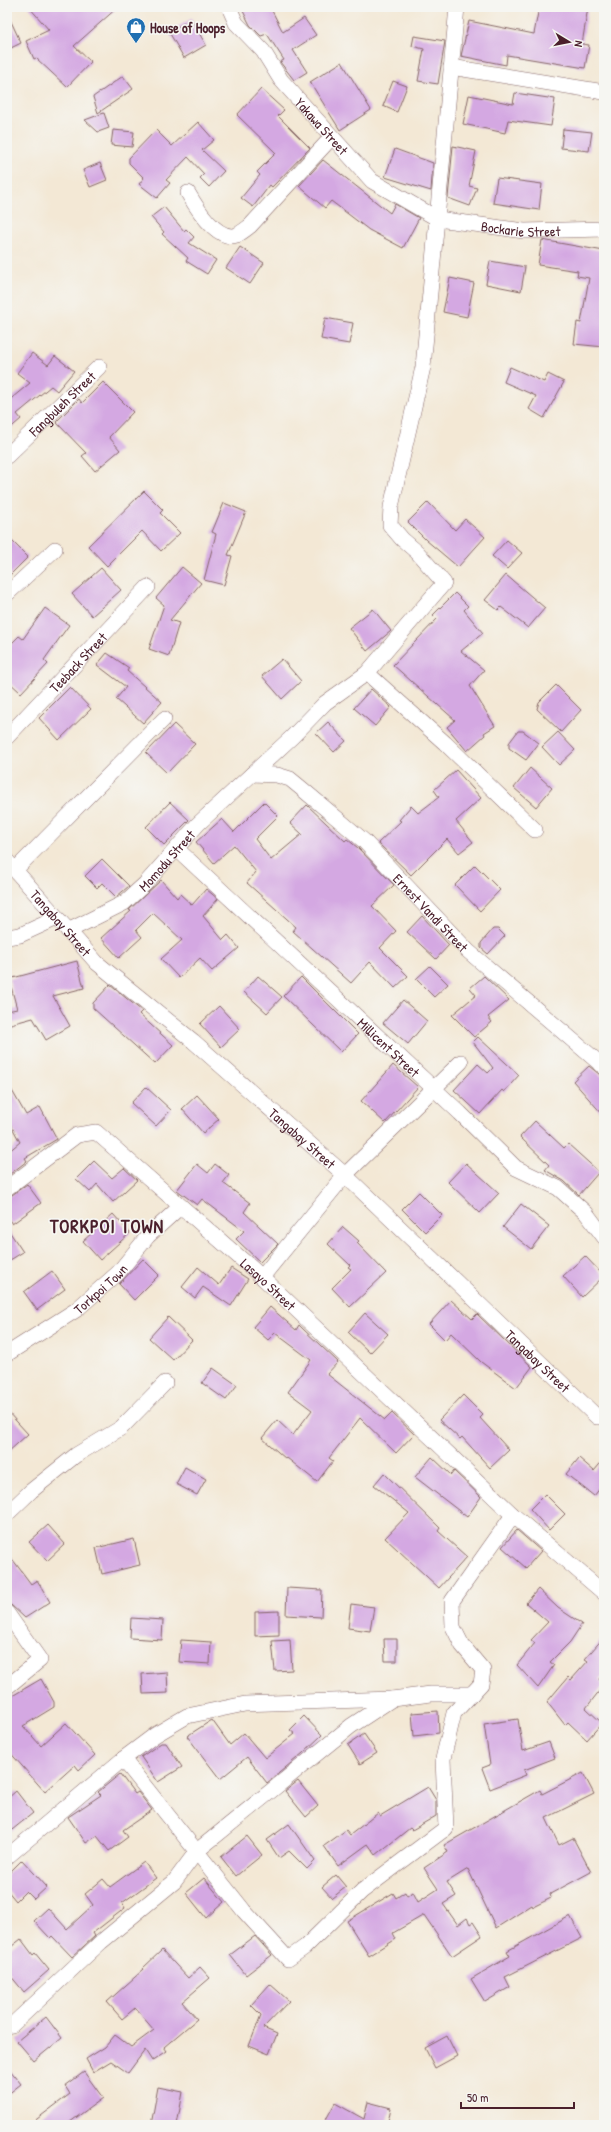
<svg xmlns="http://www.w3.org/2000/svg" width="611" height="2132" font-family="'Patrick Hand',sans-serif">
	<style>
		.building { fill: #d4a8e2 }
		.lines { fill: none; stroke-linecap: round; stroke-linejoin: round }
		.street-casing { stroke: #856566; stroke-width: 16 }
		.street { stroke: #fff; stroke-width: 15 }
		.labels { text-anchor: middle; dominant-baseline: central; stroke-width: 3.5; stroke-linejoin: round; paint-order: stroke }
		.poi-label { font-size: 14px; font-weight: bold; fill: #4a1f2b; stroke: #f6f6f2; text-anchor: start }
		.street-label { font-size: 14px; fill: #4a1f2b; stroke: #f6f6f2 }
		.district-label { font-size: 18px; font-weight: bold; letter-spacing: 1px; fill: #4a1f2b; stroke: #f6f6f2 }
	</style>
	<rect width="100%" height="100%" fill="#f6f6f2"/>
	<filter id="ink" filterUnits="userSpaceOnUse"><feTurbulence type="fractalNoise" baseFrequency=".025" numOctaves="2"/><feDisplacementMap in="SourceGraphic" scale="8" xChannelSelector="R" yChannelSelector="G"/><feConvolveMatrix kernelMatrix="1 2 1 2 8 2 1 2 1" color-interpolation-filters="sRGB"/></filter>
	<filter id="wash" filterUnits="userSpaceOnUse"><feTurbulence type="fractalNoise" baseFrequency=".012" numOctaves="4" result="noise"/><feDisplacementMap in="SourceGraphic" scale="16" xChannelSelector="R" yChannelSelector="G"/><feGaussianBlur stdDeviation="0.9" result="paint"/><feColorMatrix in="noise" values="0 0 0 0 0 0 0 0 0 0 0 0 0 0 0 0 0 1.4 0 .05"/><feComposite in="paint" operator="in"/></filter>
	<g filter="url(#wash)">
		<rect width="100%" height="100%" fill="#f3e8d5"/>
		<g id="blocks">
			<!-- building -->
			<g class="building">
				<path d="M29 7H118L74 46 91 62 67 87 36 58 34 59 26 41 49 30Z"/>
				<path d="M241 7H270L283 32 304 18 316 35 293 50 307 72 294 80 280 62 284 60 267 34 261 36 250 25Z"/>
				<path d="M539 7H588L582 44 589 45 585 68 507 55 506 65 461 56 469 21 534 34Z"/>
				<path d="M7 13 21 43 7 50Z"/>
				<path d="M191 19 206 45 184 58 169 32Z"/>
				<path d="M414 36 445 41 438 84 418 81 424 49 412 46Z"/>
				<path d="M342 62 371 110 340 130 310 82Z"/>
				<path d="M123 76 133 89 98 113 93 97Z"/>
				<path d="M393 81 407 86 397 112 383 106Z"/>
				<path d="M261 89 284 110 278 116 310 148 272 187 270 185 253 207 241 198 260 175 257 172 276 153 237 115Z"/>
				<path d="M515 93 555 99 551 126 508 120 505 133 463 124 469 95 513 104Z"/>
				<path d="M104 113 109 128 98 132 85 120Z"/>
				<path d="M198 122 214 140 202 150 224 171 209 187 200 178 204 174 188 157 166 180 170 183 157 198 139 184 144 178 129 163V158L156 130 172 146Z"/>
				<path d="M563 129 592 132 589 151 561 148Z"/>
				<path d="M113 130 134 132 132 147 111 145Z"/>
				<path d="M453 146 476 151 469 186 477 188 470 206 448 198Z"/>
				<path d="M395 149 433 163 431 191 385 177Z"/>
				<path d="M323 160 390 213 395 204 419 218 403 248 369 230 331 201 325 208 299 186Z"/>
				<path d="M100 163 107 180 90 187 83 170Z"/>
				<path d="M497 178 542 184 539 210 493 203Z"/>
				<path d="M164 207 184 231 186 229 194 237 189 243 216 260 207 274 186 261 188 258 162 234 164 232 151 217Z"/>
				<path d="M542 240 604 251V347L574 344 577 322 581 323 589 278 577 276 578 271 538 265Z"/>
				<path d="M240 247 264 263 250 284 226 268Z"/>
				<path d="M490 261 525 267 521 291 486 284Z"/>
				<path d="M450 278 474 283 467 317 443 312Z"/>
				<path d="M325 318 353 323 349 344 321 339Z"/>
				<path d="M32 353 48 365 55 356 74 371 57 391 51 386 17 414 21 419 7 431V402L30 383 17 373Z"/>
				<path d="M510 367 544 382 548 374 564 382 544 418 529 409 536 396 504 382Z"/>
				<path d="M103 382 133 412 109 437 120 450 95 471 82 456 86 453 56 422 79 399 82 403Z"/>
				<path d="M144 491 163 510 160 513 180 533 161 551 142 531 107 566 88 546Z"/>
				<path d="M428 502 455 530 465 519 485 537 458 567 426 540 408 522Z"/>
				<path d="M224 503 246 512 228 555 232 556 224 585 204 580 216 534 212 532Z"/>
				<path d="M7 536 28 557 7 578Z"/>
				<path d="M507 540 522 553 507 569 492 556Z"/>
				<path d="M182 567 201 583 170 620 179 623 169 656 149 649 164 605 156 598Z"/>
				<path d="M101 568 121 590 92 616 72 594Z"/>
				<path d="M506 575 545 608 528 628 501 607 498 610 485 600Z"/>
				<path d="M455 593 468 606 464 610 483 633 461 651 484 670 470 686 495 726 484 733 485 735 467 751 447 727 455 720 393 665 437 619 433 615Z"/>
				<path d="M45 608 69 625 44 660 48 664 21 693 7 680V648L19 636 23 639Z"/>
				<path d="M373 609 391 631 367 651 349 628Z"/>
				<path d="M107 653 129 668 127 671 162 702 143 723 116 699 126 687 97 665Z"/>
				<path d="M282 659 301 681 282 699 262 676Z"/>
				<path d="M556 685 581 710 561 732 537 709 539 702Z"/>
				<path d="M70 687 91 709 59 740 39 718Z"/>
				<path d="M371 689 391 707 375 726 354 708Z"/>
				<path d="M328 722 346 741 334 752 316 733Z"/>
				<path d="M174 724 195 744 167 773 146 753Z"/>
				<path d="M518 731H523L539 743 526 760 509 748V743Z"/>
				<path d="M558 732 575 750 559 765 542 747Z"/>
				<path d="M530 768 552 788 536 807 514 788Z"/>
				<path d="M456 770 481 798 456 821 473 842 459 853 447 839 411 875 378 843 401 821 399 820 411 806 418 813 439 797 434 790Z"/>
				<path d="M170 802 189 820 164 845 146 827Z"/>
				<path d="M264 802 278 816 255 839 271 860 302 834 290 823 307 805 345 841 347 839 358 848 394 885 372 906 396 931 380 948 408 976 395 988 370 962 351 983 293 931 296 927 247 883 256 872 234 845 214 863 196 842 222 819 234 832Z"/>
				<path d="M102 859 129 886 116 897 102 883 97 888 85 876Z"/>
				<path d="M475 865 500 890 480 911 455 885Z"/>
				<path d="M161 880 177 898 180 894 192 905 206 889 218 899 203 916 223 940 228 935 239 948 212 971 200 958 179 978 161 959 182 940 153 913 136 930 142 937 119 958 101 938 131 911 129 910Z"/>
				<path d="M422 916 449 945 436 959 407 932Z"/>
				<path d="M493 929H498L505 936 488 954 481 948V943Z"/>
				<path d="M77 961 84 988 53 996 70 1026 46 1040 33 1018 7 1025V1011L17 1009 9 979Z"/>
				<path d="M430 966 448 984 434 997 416 979Z"/>
				<path d="M258 976 282 997 267 1013 244 992Z"/>
				<path d="M484 976 509 1000 488 1017 492 1022 474 1037 452 1015 476 995 470 988Z"/>
				<path d="M301 977 358 1034 341 1052 283 996Z"/>
				<path d="M110 985 142 1011 139 1014 173 1045 155 1064 93 1008V1003Z"/>
				<path d="M403 1000 427 1021 408 1044 383 1023Z"/>
				<path d="M219 1006 240 1029 221 1047 200 1024Z"/>
				<path d="M478 1037 519 1075 504 1092 502 1090 480 1114 454 1090 478 1064 488 1073 493 1068 473 1042Z"/>
				<path d="M393 1065 418 1087 385 1123 361 1101Z"/>
				<path d="M589 1066 604 1078V1116L573 1081Z"/>
				<path d="M7 1082 26 1115 40 1107 57 1139 25 1158 27 1161 10 1174 7 1170V1153L20 1142 7 1118Z"/>
				<path d="M146 1087 171 1110 156 1126 131 1103Z"/>
				<path d="M197 1095 219 1119 203 1133 182 1109Z"/>
				<path d="M535 1121 564 1148 568 1144 599 1172 579 1195 564 1181 545 1170 549 1165 520 1137Z"/>
				<path d="M94 1161 112 1178 124 1168 137 1180 113 1202 97 1184 90 1192 76 1179Z"/>
				<path d="M466 1163 499 1193 480 1213 448 1182Z"/>
				<path d="M197 1164 208 1173 215 1164 229 1175 223 1183 250 1203 244 1212 278 1244 260 1262 236 1239 244 1231 202 1199 197 1205 177 1190Z"/>
				<path d="M27 1184 41 1203 12 1224 7 1217V1197L12 1195Z"/>
				<path d="M419 1192 442 1215 425 1232 402 1209Z"/>
				<path d="M521 1204 549 1226 531 1249 503 1227Z"/>
				<path d="M113 1214 130 1233 100 1260 83 1241Z"/>
				<path d="M343 1227 359 1241 357 1243 386 1273 350 1307 332 1288 351 1269 348 1267 350 1265 328 1244Z"/>
				<path d="M7 1228 23 1252 7 1262Z"/>
				<path d="M585 1256 604 1276 582 1297 563 1276Z"/>
				<path d="M143 1259 159 1275 134 1300 119 1284Z"/>
				<path d="M198 1267 219 1285 231 1268 248 1279 231 1306 203 1287 195 1298 182 1287Z"/>
				<path d="M52 1271 65 1289 37 1310 24 1292Z"/>
				<path d="M451 1300 472 1319 477 1314 532 1367 516 1388 481 1362 451 1333 445 1340 429 1324Z"/>
				<path d="M270 1307 296 1330 299 1325 303 1329 338 1362 327 1374 385 1420 392 1413 414 1434 396 1453 360 1418 329 1458 333 1461 317 1482 287 1458 286 1459 262 1438 277 1420 293 1435 312 1410 288 1392 311 1360 275 1333 268 1340 253 1327Z"/>
				<path d="M365 1313 388 1334 370 1353 348 1332Z"/>
				<path d="M168 1317 192 1340 173 1360 149 1338Z"/>
				<path d="M213 1368 237 1385 226 1400 202 1383Z"/>
				<path d="M463 1395 483 1415 480 1418 509 1450 490 1468 462 1437 460 1439 439 1420Z"/>
				<path d="M7 1411 28 1434 7 1453Z"/>
				<path d="M432 1457 451 1475 454 1471 481 1497 467 1517 415 1477Z"/>
				<path d="M579 1458 594 1471 604 1459V1483L594 1496 566 1474Z"/>
				<path d="M185 1467 206 1479 197 1495 176 1484Z"/>
				<path d="M384 1473 440 1528 438 1531 467 1557 439 1588 385 1538 409 1513 374 1485Z"/>
				<path d="M545 1494 565 1514 549 1530 530 1509Z"/>
				<path d="M48 1525 65 1544 47 1561 29 1542Z"/>
				<path d="M517 1530 541 1551 526 1568 502 1547Z"/>
				<path d="M134 1539 140 1565 102 1574 96 1548Z"/>
				<path d="M7 1552 31 1584 37 1580 50 1602 25 1618 11 1605 7 1604Z"/>
				<path d="M287 1588 322 1590 321 1617 286 1615Z"/>
				<path d="M538 1589 558 1608 582 1624 570 1642 550 1662 554 1665 538 1688 517 1665 535 1643 531 1640 548 1622 526 1603Z"/>
				<path d="M351 1604 374 1607 370 1631 348 1628Z"/>
				<path d="M279 1611V1635L255 1636V1612Z"/>
				<path d="M131 1618 163 1620 162 1640 130 1638Z"/>
				<path d="M604 1637V1674L599 1679 604 1685 586 1708 602 1723 587 1740 568 1722 565 1725 547 1702 568 1677 571 1680 588 1661 585 1659Z"/>
				<path d="M384 1639H397V1661H385Z"/>
				<path d="M181 1640 211 1642 210 1664 179 1662Z"/>
				<path d="M290 1640 292 1670 275 1671 272 1641Z"/>
				<path d="M167 1672 168 1693 143 1694 142 1674Z"/>
				<path d="M41 1679 54 1702V1707L23 1726 41 1746 66 1723 95 1755 79 1770 75 1765 45 1792 7 1749V1699Z"/>
				<path d="M438 1711 439 1733 414 1736 412 1713Z"/>
				<path d="M304 1716 322 1735 303 1753 267 1783 247 1757 220 1779 187 1736 212 1720 230 1745 244 1733 265 1758 295 1734 290 1730Z"/>
				<path d="M518 1719 523 1751 549 1742 555 1758 524 1770 526 1775 490 1789 482 1768 490 1765 484 1724Z"/>
				<path d="M364 1734 377 1753 360 1764 348 1745Z"/>
				<path d="M161 1743H166L182 1767 158 1782 141 1757Z"/>
				<path d="M583 1773 594 1794 546 1818 559 1845 573 1838 591 1872 550 1894 551 1898 533 1907 532 1905 496 1928 468 1869 447 1882 456 1896 443 1904 458 1925 467 1918 470 1924 473 1922 482 1936 452 1956 424 1915 393 1933 396 1939 369 1956 347 1921 393 1893 396 1898 405 1892 407 1896 413 1892 418 1902 438 1889 424 1868 448 1852 444 1845 540 1790 542 1794Z"/>
				<path d="M120 1774 135 1794 138 1792 152 1810 123 1830 128 1837 109 1851 97 1836 86 1843 68 1817 101 1795 98 1792Z"/>
				<path d="M298 1781 318 1806 306 1817 285 1791Z"/>
				<path d="M428 1787 436 1800V1816L412 1830 410 1828 376 1855 368 1844 338 1866 324 1846 346 1830 350 1835 378 1813 380 1816Z"/>
				<path d="M16 1791 33 1813 7 1834V1799Z"/>
				<path d="M289 1824 315 1861 307 1869 289 1851 279 1858 267 1840Z"/>
				<path d="M247 1836 262 1855 236 1876 221 1857Z"/>
				<path d="M22 1860 47 1887 34 1899 26 1891 16 1901 7 1890V1875Z"/>
				<path d="M144 1862 156 1878 122 1903 125 1908 93 1933 95 1936 72 1957 52 1936 50 1938 34 1921 48 1908 67 1929 93 1905 85 1894 103 1879 110 1887Z"/>
				<path d="M336 1875 346 1887 332 1898 322 1887Z"/>
				<path d="M204 1878 224 1902 206 1918 186 1893Z"/>
				<path d="M570 1916 582 1938 505 1977 510 1987 485 2002 471 1979 510 1956 507 1951Z"/>
				<path d="M255 1936 272 1955 246 1975 230 1955Z"/>
				<path d="M21 1939 33 1955 35 1953 49 1970 24 1992 10 1975 11 1974 7 1968V1950Z"/>
				<path d="M162 1950 188 1978 200 1967 210 1978 182 2002 197 2019 164 2047 167 2051 152 2061 145 2050 128 2073 111 2061 93 2072 86 2059 105 2047 115 2035 131 2047 154 2030 135 2008 122 2019 107 2002 144 1969 143 1968Z"/>
				<path d="M270 1984 289 2001 263 2028 277 2034 269 2054 249 2046 261 2015 251 2005Z"/>
				<path d="M46 2017 62 2038 34 2061 17 2041Z"/>
				<path d="M447 2036 457 2056 435 2068 425 2048Z"/>
				<path d="M7 2066 21 2084 7 2095Z"/>
				<path d="M84 2072 103 2098 66 2125H29L70 2094 65 2086Z"/>
				<path d="M158 2087 183 2092 177 2125H151Z"/>
				<path d="M368 2102 391 2108 387 2125H323L335 2103 364 2119Z"/>
			</g>
		</g>
	</g>
	<g filter="url(#ink)">
		<use href="#blocks" fill-opacity="0" stroke="#856566" stroke-width="1"/>
		<g class="lines">
			<defs>
				<g id="street">
					<path id="s1" d="M229 7 236 23 263 51 281 80 372 181 438 219 524 231 604 229"/>
					<path d="M451 67 604 92"/>
					<path d="M188 193C196 207 217 242 237 235 241 233 246 229 250 226L332 137"/>
					<path id="s2" d="M7 456 99 367"/>
					<path d="M7 594 55 549"/>
					<path d="M367 673 444 583 417 552 402 539 390 525 391 507 423 367 457 7"/>
					<path id="s3" d="M7 737 148 587"/>
					<path id="s4" d="M252 774 277 775 290 779 301 788 364 841 468 951 604 1067"/>
					<path id="s5" d="M177 849 460 1113 516 1168 558 1188 586 1213 604 1237"/>
					<path id="s6" d="M7 861 97 963 193 1041 345 1175 597 1417"/>
					<path d="M15 870 164 719"/>
					<path id="s7" d="M68 931 124 903 145 884 198 824 292 737 325 703 367 673 445 743 535 830"/>
					<path d="M7 937 20 935 57 918"/>
					<path id="s8" d="M7 1188 77 1135 96 1132 262 1277 513 1515"/>
					<path d="M262 1277 345 1175 461 1062"/>
					<path id="s9" d="M7 1354 76 1310 118 1273 148 1236 180 1207"/>
					<path d="M7 1514 31 1491 76 1455 121 1428 165 1383"/>
					<path d="M7 1613 40 1660 7 1687"/>
					<path d="M123 1759 244 1911 288 1959 305 1947 362 1891 446 1828 443 1759 454 1713 481 1684 483 1670 462 1645 453 1627 452 1601 513 1515 604 1593"/>
					<path d="M7 1857 123 1759 155 1735 187 1716 245 1704 392 1699"/>
					<path d="M7 2026 12 2025 101 1942 174 1882 197 1851 351 1726 392 1699 431 1694H472"/>
				</g>
			</defs>
			<!-- street casing -->
			<use href="#street" class="street-casing"/>
			<!-- street -->
			<use href="#street" class="street"/>
		</g>
	</g>
	<!-- icons -->
	<defs>
		<symbol id="shop-pin" viewBox="-11 -11 22 30"><path d="M0 17L-7.5 6A9.5 9.5 0 1 1 7.5 6Z" fill="#1f6fb2" stroke="#f6f6f2"/><path d="M-5-2.5h2.3a2.7 3.5 0 0 1 5.4 0H5L5.5 6h-11ZM-1.5-2.5h3a1.5 2.3 0 0 0-3 0Z" fill="#fff"/></symbol>
	</defs>
	<g fill-rule="evenodd">
		<use href="#shop-pin" x="125" y="16" width="22" height="30"/>
	</g>
	<g class="labels">
		<!-- poi labels -->
		<g class="poi-label">
			<text x="150" y="27">House of Hoops</text>
		</g>
		<!-- street labels -->
		<g class="street-label">
			<text stroke="none"><textPath href="#s1" startOffset="152">Yakawa Street</textPath></text>
			<text stroke="none"><textPath href="#s1" startOffset="386">Bockarie Street</textPath></text>
			<text stroke="none"><textPath href="#s2" startOffset="76">Fangbuleh Street</textPath></text>
			<text stroke="none"><textPath href="#s3" startOffset="103">Teeback Street</textPath></text>
			<text stroke="none"><textPath href="#s7" startOffset="123">Momodu Street</textPath></text>
			<text stroke="none"><textPath href="#s4" startOffset="233">Ernest Vandi Street</textPath></text>
			<text stroke="none"><textPath href="#s6" startOffset="82">Tangabay Street</textPath></text>
			<text stroke="none"><textPath href="#s5" startOffset="290">Millicent Street</textPath></text>
			<text stroke="none"><textPath href="#s6" startOffset="406">Tangabay Street</textPath></text>
			<text stroke="none"><textPath href="#s8" startOffset="337">Lasayo Street</textPath></text>
			<text stroke="none"><textPath href="#s9" startOffset="114">Torkpoi Town</textPath></text>
			<text stroke="none"><textPath href="#s6" startOffset="730">Tangabay Street</textPath></text>
		</g>
		<!-- district labels -->
		<g class="district-label">
			<text x="107" y="1226">TORKPOI TOWN</text>
		</g>
	</g>
	<!-- margin -->
	<rect width="611" height="2132" fill="none" stroke="#f6f6f2" stroke-width="24"/>
	<!-- north arrow -->
	<g transform="translate(569 42) rotate(100)" stroke="#f6f6f2" stroke-width="3" paint-order="stroke">
	<path d="M0-3L7 15L0 10L-7 15Z" fill="#4a1f2b"/>
	<text y="-6" font-size="11" font-weight="bold" text-anchor="middle" fill="#4a1f2b">N</text>
	</g>
	<!-- scale -->
	<path d="M461 2102v6h113v-6" fill="none" stroke="#4a1f2b" stroke-width="2"/>
	<text x="467" y="2102" font-size="12" fill="#4a1f2b" stroke="#f6f6f2" stroke-width="3" paint-order="stroke">50 m</text>
</svg>
